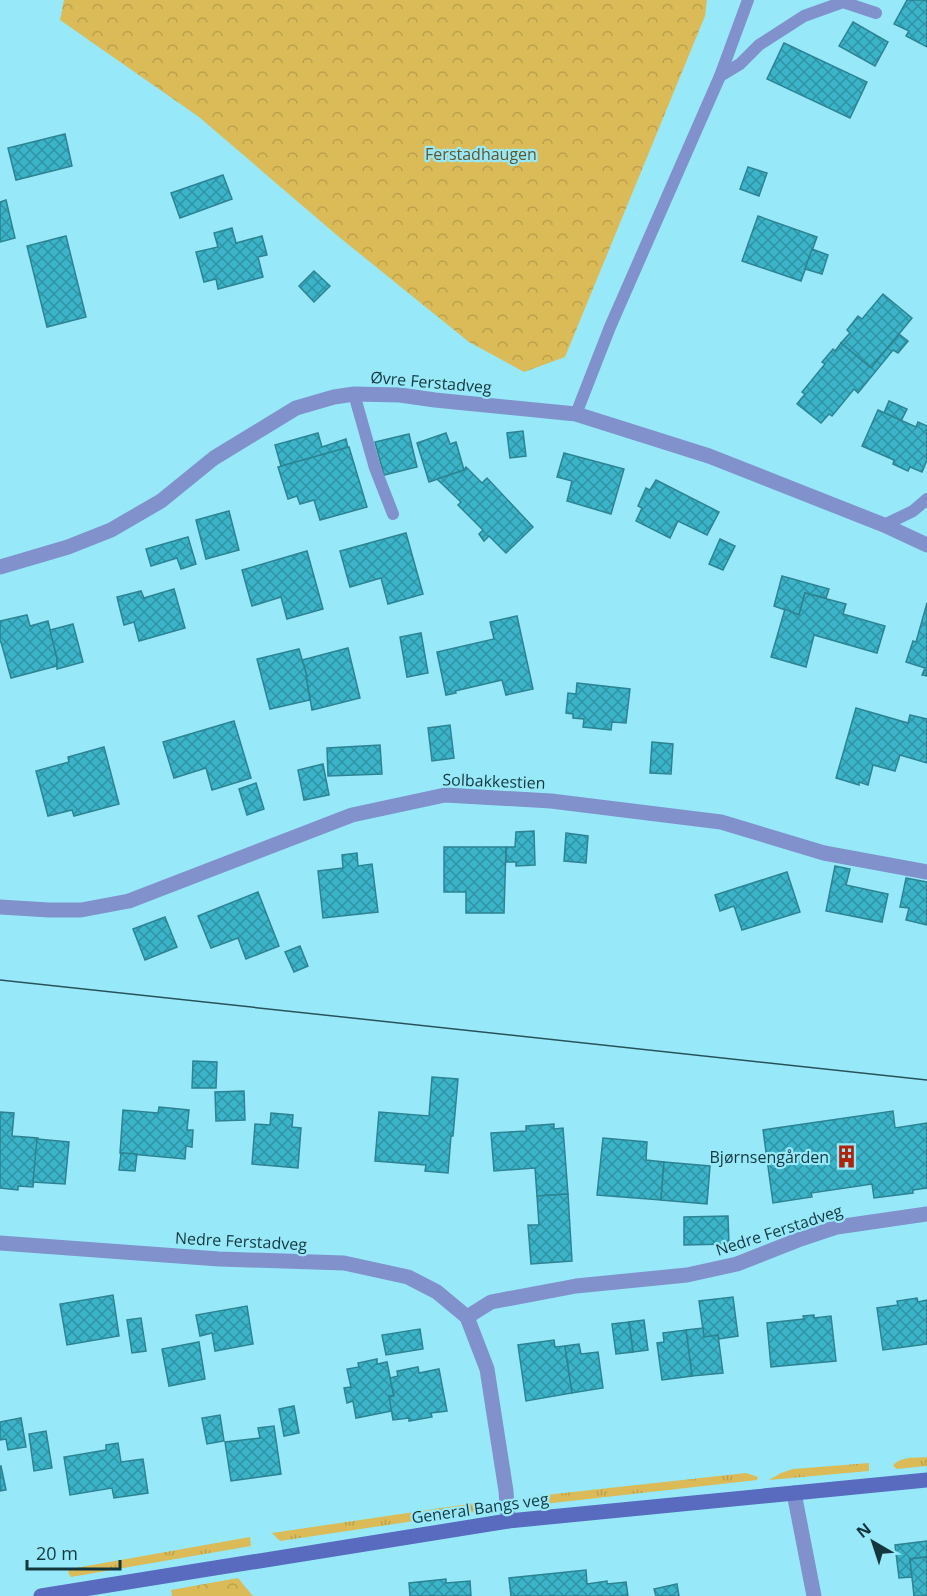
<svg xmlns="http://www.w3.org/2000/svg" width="927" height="1596" font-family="'Open Sans',sans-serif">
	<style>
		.grass { fill: url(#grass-tufts) }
		.forest { fill: url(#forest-crowns) }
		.building { fill: url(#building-cross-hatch); stroke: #2d8392; stroke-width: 1.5 }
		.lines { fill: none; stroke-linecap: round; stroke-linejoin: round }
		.lane { stroke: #8191cb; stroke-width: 12 }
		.street { stroke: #8191cb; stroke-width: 15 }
		.secondary { stroke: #586bbf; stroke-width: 15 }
		.tram { stroke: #285259; stroke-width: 1.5 }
		.labels { text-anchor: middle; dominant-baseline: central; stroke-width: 4.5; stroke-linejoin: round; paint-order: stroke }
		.park-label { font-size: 16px; fill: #645528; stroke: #97e9fa }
		.street-label { font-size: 16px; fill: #14373d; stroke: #97e9fa }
		.poi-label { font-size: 16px; fill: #14373d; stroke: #97e9fa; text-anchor: end }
	</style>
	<defs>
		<pattern id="grass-tufts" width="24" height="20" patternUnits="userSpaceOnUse" patternTransform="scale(1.5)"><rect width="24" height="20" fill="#dabb57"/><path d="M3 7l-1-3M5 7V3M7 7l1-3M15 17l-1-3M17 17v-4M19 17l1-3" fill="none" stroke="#baa14d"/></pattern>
		<pattern id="forest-crowns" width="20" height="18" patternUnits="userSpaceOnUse" patternTransform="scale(1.5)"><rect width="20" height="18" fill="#dabb57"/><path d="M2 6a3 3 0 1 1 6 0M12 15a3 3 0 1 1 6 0" fill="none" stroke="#baa14d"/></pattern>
		<pattern id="building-cross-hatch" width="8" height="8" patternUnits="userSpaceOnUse" patternTransform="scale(1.5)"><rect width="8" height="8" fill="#3bb4c9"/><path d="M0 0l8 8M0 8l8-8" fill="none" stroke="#3093a4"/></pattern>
	</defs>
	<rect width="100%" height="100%" fill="#97e9fa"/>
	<!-- grass -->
	<g class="grass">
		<path d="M927 1457V1466L897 1469 893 1466C900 1456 916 1458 927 1457Z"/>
		<path d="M869 1463V1471L769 1480 781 1473 793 1469Z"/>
		<path d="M746 1473 758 1477 757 1480 544 1504 527 1497Z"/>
		<path d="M482 1502 481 1508 475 1512 280 1541 272 1533Z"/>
		<path d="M250 1537 251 1546 71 1577 68 1572 70 1569Z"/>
	</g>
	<!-- forest -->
	<g class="forest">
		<path d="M64 0H707L705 16 565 357 524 372 469 342 339 237 199 117 60 20Z"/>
		<path d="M238 1578 253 1596H172L171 1590Z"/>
	</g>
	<!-- building -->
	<g class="building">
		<path d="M907 0H927V47L906 36 909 31 894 24Z"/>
		<path d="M853 22 888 42 875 66 839 46Z"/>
		<path d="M784 43 867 82 850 118 767 79Z"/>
		<path d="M65 134 72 166 16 180 8 148Z"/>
		<path d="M748 167 767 173 759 196 740 189Z"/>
		<path d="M223 175 232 199 180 218 171 193Z"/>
		<path d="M6 200 15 238 0 242V202Z"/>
		<path d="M758 216 817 237 801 281 742 261Z"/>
		<path d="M232 228 236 243 262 236 267 255 258 257 263 277 218 289 216 279 204 282 196 252 218 247 214 233Z"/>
		<path d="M66 236 86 317 47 327 27 246Z"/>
		<path d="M812 249 828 255 822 274 805 269Z"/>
		<path d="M314 271 330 286 314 302 299 286Z"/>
		<path d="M883 294 912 318 871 368 841 343 850 333 847 330 858 316 862 319Z"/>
		<path d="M899 334 908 341 898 353 893 350 858 393 854 389 832 416 829 414 821 423 797 404 805 394 802 392 825 364 822 362 833 349 835 351 841 343 871 368Z"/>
		<path d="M889 401 907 409 901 421 884 413Z"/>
		<path d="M878 410 916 427 918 422 927 426V460L922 472 910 467 908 471 893 464 894 460 862 446Z"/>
		<path d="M523 431 526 456 510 458 507 433Z"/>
		<path d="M318 433 322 447 346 439 348 448 281 466 275 445Z"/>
		<path d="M446 433 450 444 456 442 464 470 429 482 417 443Z"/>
		<path d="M409 434 417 467 384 475 375 442Z"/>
		<path d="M349 447 367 507 320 520 314 500 300 504 297 496 288 499 278 467Z"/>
		<path d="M564 453 624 469 611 514 567 501 572 481 557 477Z"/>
		<path d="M466 467 482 483 487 478 533 527 506 553 489 536 484 541 479 534 483 530 458 505 461 502 437 479 464 470Z"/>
		<path d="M656 480 719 512 707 535 678 521 670 538 636 521 642 508 638 506 646 488 650 490Z"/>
		<path d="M229 511 239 550 206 559 196 520Z"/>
		<path d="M406 533 423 594 388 604 381 578 350 587 340 551Z"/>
		<path d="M188 537 196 564 181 569 177 558 151 566 146 549Z"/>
		<path d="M720 539 735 546 723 570 709 564Z"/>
		<path d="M307 551 323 609 287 619 281 597 252 606 242 570Z"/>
		<path d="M782 576 829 589 826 598 805 593 799 615 774 606Z"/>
		<path d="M174 589 185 628 139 641 134 622 124 625 117 597 141 591 144 598Z"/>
		<path d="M805 593 846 604 843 614 885 626 877 653 814 635 806 667 771 657 785 609 799 615Z"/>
		<path d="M927 603V676L922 675 925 668 906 662 913 641 916 642Z"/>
		<path d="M27 615 30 626 48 621 57 658V666L11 678 1 642H0V621Z"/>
		<path d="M517 616 533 689 506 695 502 680 455 691 456 693 446 695 437 652 494 639 490 622Z"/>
		<path d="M73 624 83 662 57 669V658L50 630Z"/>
		<path d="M421 633 428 673 407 677 400 637Z"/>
		<path d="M348 648 360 698 312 710 306 676H307L302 660Z"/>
		<path d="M299 649 307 676H306L310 700 270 709 257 659Z"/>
		<path d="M577 683 630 689 626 723 612 722 611 730 583 727 584 719 573 718V714L566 713 568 693 576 694Z"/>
		<path d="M856 708 908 723 910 715 927 719V763L900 755 895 771 873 765 868 785 859 782V785L836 778Z"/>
		<path d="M234 721 251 778 212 790 206 768 174 778 163 742Z"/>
		<path d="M450 725 454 758 432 761 428 728Z"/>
		<path d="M652 742 673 744 671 774 650 773Z"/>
		<path d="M380 745 382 774 328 776 327 748Z"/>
		<path d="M104 747 119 804 74 816 72 810 48 816 36 771 69 762 68 757Z"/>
		<path d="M323 764 329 795 304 800 298 770Z"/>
		<path d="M256 783 264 809 247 815 239 789Z"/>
		<path d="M534 831 535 865 516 866V862H506V847H515L516 832Z"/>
		<path d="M566 833 588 836 586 863 564 861Z"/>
		<path d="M444 847H506L504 913H466V892H444Z"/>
		<path d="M357 853 358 866 372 864 378 912 323 918 318 871 343 868 342 855Z"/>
		<path d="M835 866 850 869 846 885 888 894 882 922 826 911Z"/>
		<path d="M787 872 800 912 742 930 734 906 720 911 715 895Z"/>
		<path d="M906 878 927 882V925L906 920 909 908 900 907Z"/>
		<path d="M258 892 279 946 246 959 238 938 211 948 198 916Z"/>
		<path d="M165 917 177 947 145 960 133 929Z"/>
		<path d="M300 946 308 966 294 972 285 952Z"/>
		<path d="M193 1061 217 1062 216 1088H192Z"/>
		<path d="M432 1077 458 1079 453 1136H451L448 1173 425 1171 426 1165 375 1161 379 1112 429 1116Z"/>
		<path d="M244 1091 245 1120 216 1121 215 1092Z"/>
		<path d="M159 1107 189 1110 187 1130H193L192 1147 186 1146 185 1159 120 1153 123 1110 158 1113Z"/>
		<path d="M893 1111 895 1128 927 1123V1188L913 1190V1193L874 1198 872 1184 811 1193 812 1197 773 1203 763 1130Z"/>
		<path d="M0 1112 14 1113 12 1136 38 1138 33 1187 18 1186V1190L0 1188Z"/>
		<path d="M271 1113 293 1115 292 1127 301 1128 298 1168 252 1164 255 1124 270 1125Z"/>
		<path d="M554 1124V1129L563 1128 568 1194 537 1196 535 1168 494 1171 491 1133 526 1131V1126Z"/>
		<path d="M603 1138 647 1142 646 1160 664 1162 661 1200 597 1195Z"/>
		<path d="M37 1139 69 1142 65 1184 33 1182Z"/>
		<path d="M121 1153 137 1154 135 1171 119 1170Z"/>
		<path d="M664 1162 710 1166 707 1204 661 1200Z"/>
		<path d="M568 1194 572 1261 531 1264 528 1225H539L537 1196Z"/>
		<path d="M728 1216 729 1244 684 1245V1217Z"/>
		<path d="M113 1295 119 1336 67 1345 60 1304Z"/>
		<path d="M733 1297 738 1336 719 1339 718 1335 704 1337 699 1301Z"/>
		<path d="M917 1298 918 1302 927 1300V1344L883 1350 877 1308 898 1305 897 1301Z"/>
		<path d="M247 1306 253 1344 215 1351 212 1333 200 1336 196 1315Z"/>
		<path d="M814 1315V1318L831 1316 836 1361 771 1367 767 1323 804 1319 803 1316Z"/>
		<path d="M141 1318 146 1351 132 1353 127 1320Z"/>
		<path d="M644 1320 648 1350 633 1352 629 1322Z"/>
		<path d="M629 1322 633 1352 616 1354 612 1324Z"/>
		<path d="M703 1328 704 1337 718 1335 723 1373 692 1376 686 1330Z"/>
		<path d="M420 1329 423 1349 386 1355 382 1335Z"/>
		<path d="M686 1330 692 1376 662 1380 657 1343 664 1342 663 1333Z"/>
		<path d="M554 1340 555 1347 565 1346 572 1393 526 1401 518 1345Z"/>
		<path d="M199 1342 205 1379 169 1386 162 1349Z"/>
		<path d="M579 1344 581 1354 598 1352 603 1388 572 1393 565 1346Z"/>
		<path d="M377 1359V1364L387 1362 394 1396H389L392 1411 356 1418 353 1401 347 1403 344 1388 351 1387 347 1369 359 1367 358 1363Z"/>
		<path d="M418 1367 419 1373 439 1369 447 1411 431 1413 432 1417 409 1421V1418L393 1420 389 1396H394L390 1378 398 1376 397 1371Z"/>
		<path d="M294 1406 299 1433 284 1436 279 1409Z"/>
		<path d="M220 1415 224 1441 207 1444 202 1418Z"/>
		<path d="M21 1418 26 1447 8 1450 6 1439 0 1440V1422Z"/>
		<path d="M274 1426 281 1474 231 1481 225 1442 260 1438 258 1428Z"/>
		<path d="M46 1431 52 1468 34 1471 29 1434Z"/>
		<path d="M118 1443 121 1462 143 1459 148 1493 114 1498 112 1488 70 1495 64 1457 106 1450V1445Z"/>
		<path d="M0 1466H1L6 1490 0 1491Z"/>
		<path d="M927 1541V1557L910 1559 912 1577 899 1578 895 1545Z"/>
		<path d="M927 1557V1596H914L910 1559Z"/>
		<path d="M586 1570 587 1584 607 1581V1584L626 1582 628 1596H511L509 1578Z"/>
		<path d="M446 1579V1583L470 1581 471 1596H410L409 1583Z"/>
		<path d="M677 1584 679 1596H656L654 1589Z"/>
	</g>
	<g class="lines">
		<!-- lane -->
		<g class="lane">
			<path d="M720 76 740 64 759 45 804 16 843 2 876 13"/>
			<path d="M354 394 375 468 393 514"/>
			<path d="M576 414 610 327 720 76 748 0"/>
			<path d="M884 525 913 511 927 499"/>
		</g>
		<!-- street -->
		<g class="street">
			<path d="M0 567 68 547 111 530 161 501 214 458 296 408 334 397 354 394 400 395 435 400 576 414 709 456 884 525 927 545"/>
			<path d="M0 907 49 910H81L129 901 352 815 445 795 551 801 721 822 824 853 927 872"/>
			<path d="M0 1243 219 1259 344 1263 408 1277 437 1292 467 1317 487 1369 506 1491 508 1521"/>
			<path d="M467 1317 491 1302 576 1286 687 1275 737 1264 798 1240 837 1227 927 1214"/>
			<path d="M794 1493 814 1596"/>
		</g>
		<!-- secondary -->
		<path class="secondary" d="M41 1596 508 1521 927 1480"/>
		<!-- tram -->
		<path class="tram" d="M0 980 927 1080"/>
	</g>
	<!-- icons -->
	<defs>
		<symbol id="building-bare" viewBox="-9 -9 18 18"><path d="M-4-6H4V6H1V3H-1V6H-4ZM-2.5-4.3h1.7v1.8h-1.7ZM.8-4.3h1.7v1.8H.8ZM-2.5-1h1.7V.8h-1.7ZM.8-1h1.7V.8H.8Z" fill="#b0230b" stroke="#97e9fa" stroke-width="2.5" paint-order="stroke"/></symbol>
	</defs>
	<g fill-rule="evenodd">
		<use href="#building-bare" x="830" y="1140" width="33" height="33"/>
	</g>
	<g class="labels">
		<!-- park labels -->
		<g class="park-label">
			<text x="481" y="154">Ferstadhaugen</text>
		</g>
		<!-- street labels -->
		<g class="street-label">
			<text transform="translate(431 382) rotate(5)">Øvre Ferstadveg</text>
			<text transform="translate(494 781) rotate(2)">Solbakkestien</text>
			<text transform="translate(779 1230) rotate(-18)">Nedre Ferstadveg</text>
			<text transform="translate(241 1241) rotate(3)">Nedre Ferstadveg</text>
			<text transform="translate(480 1508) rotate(-8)">General Bangs veg</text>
		</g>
		<!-- poi labels -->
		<g class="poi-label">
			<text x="829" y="1157">Bjørnsengården</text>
		</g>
	</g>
	<!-- north arrow -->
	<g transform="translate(873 1542) rotate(321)" stroke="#97e9fa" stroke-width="4.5" paint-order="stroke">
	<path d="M0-4.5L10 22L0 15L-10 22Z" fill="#14373d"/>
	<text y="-9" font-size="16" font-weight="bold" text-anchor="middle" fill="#14373d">N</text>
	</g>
	<!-- scale -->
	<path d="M27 1560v9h93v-9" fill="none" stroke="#14373d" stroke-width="3"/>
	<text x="36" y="1560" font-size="18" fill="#14373d" stroke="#97e9fa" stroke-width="4.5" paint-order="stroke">20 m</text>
</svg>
